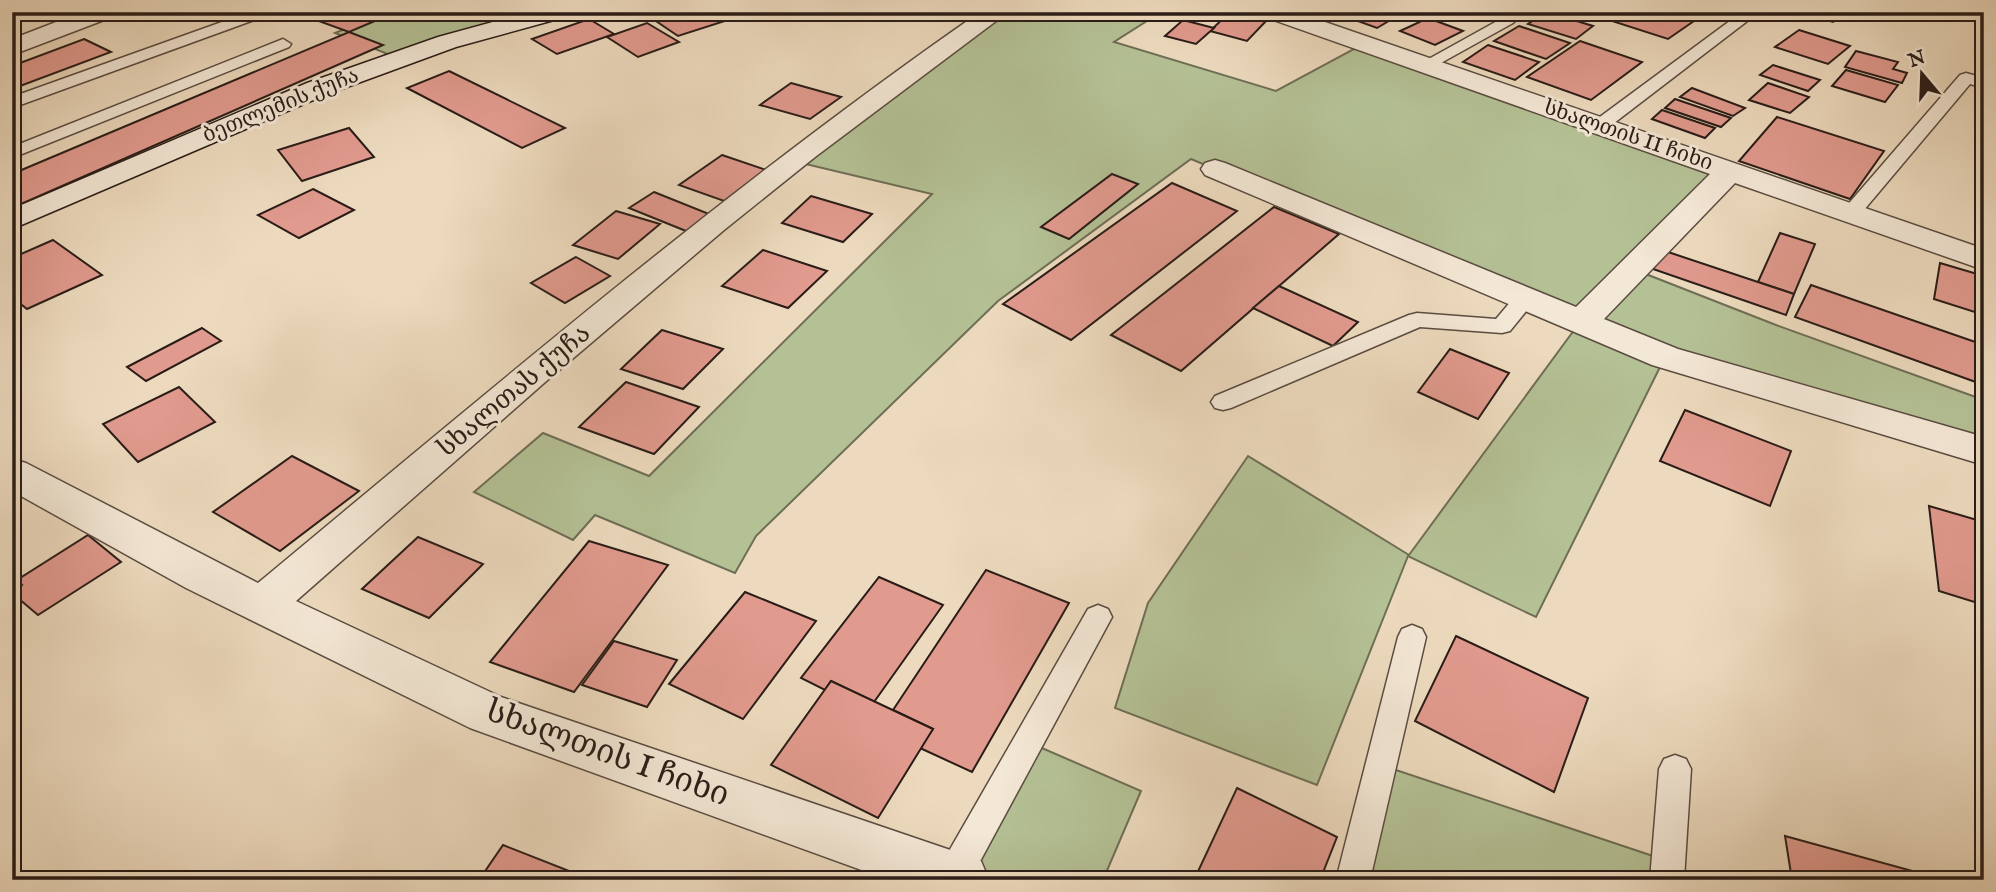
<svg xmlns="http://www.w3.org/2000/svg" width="1996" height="892" font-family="'IM FELL English','Noto Serif Georgian',serif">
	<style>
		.green { fill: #b4c195; stroke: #6e6e56; stroke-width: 2 }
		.building { fill: #e19a8e; stroke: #291c17; stroke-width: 2 }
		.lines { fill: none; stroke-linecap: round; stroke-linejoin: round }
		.lane-casing { stroke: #5a4c41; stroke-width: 3 }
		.street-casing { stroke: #5a4c41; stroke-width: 3 }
		.secondary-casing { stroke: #291c17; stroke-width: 3 }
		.lane { fill: #f3e7d5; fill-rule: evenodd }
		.street { fill: #f3e7d5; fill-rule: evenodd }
		.secondary { fill: #f3e7d5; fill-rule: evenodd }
		.labels { text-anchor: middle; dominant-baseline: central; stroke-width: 6; stroke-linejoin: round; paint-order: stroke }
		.far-street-label { font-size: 21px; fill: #291c17; stroke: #f3e7d5 }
		.street-label { font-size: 26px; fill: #291c17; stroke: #f3e7d5 }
		.near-street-label { font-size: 32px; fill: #291c17; stroke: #f3e7d5 }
	</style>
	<rect width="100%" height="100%" fill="#eddabe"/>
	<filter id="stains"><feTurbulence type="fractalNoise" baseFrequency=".00286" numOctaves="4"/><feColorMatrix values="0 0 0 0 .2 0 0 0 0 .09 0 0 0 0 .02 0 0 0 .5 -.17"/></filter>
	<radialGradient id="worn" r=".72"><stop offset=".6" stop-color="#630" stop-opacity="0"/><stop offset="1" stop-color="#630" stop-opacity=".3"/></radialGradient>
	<!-- green -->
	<g class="green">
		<path d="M386 12H488L506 26 400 59 335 33Z"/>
		<path d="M996 12H1161L1114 42 1276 91 1363 44 1730 171 1633 269 1776 325 1984 400V451L1665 357 1536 617 1408 556 1317 785 1115 708 1148 603 1248 456 1409 555 1580 322 1191 159 998 301 756 536 735 573 595 515 573 540 474 492 543 433 649 476 932 194 793 161Z"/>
		<path d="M1028 742 1141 791 1103 880H962Z"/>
		<path d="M1381 765 1668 861 1667 880H1353Z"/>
	</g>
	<!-- building -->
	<g class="building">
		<path d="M294 12H396L349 32Z"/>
		<path d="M674 12H716L728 20 678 36 653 19Z"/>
		<path d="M1230 12H1234L1267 20 1247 41 1210 31Z"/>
		<path d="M1333 12H1404L1377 28Z"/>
		<path d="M1546 12H1577L1570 19 1593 26 1576 39 1528 24Z"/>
		<path d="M1626 12H1707L1668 39 1612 21Z"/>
		<path d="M1799 12H1844L1833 22Z"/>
		<path d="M1428 18 1463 31 1435 45 1400 31Z"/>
		<path d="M589 19 614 34 557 54 532 39Z"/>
		<path d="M1183 20 1214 28 1196 44 1165 36Z"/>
		<path d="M647 23 679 42 638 57 607 37Z"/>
		<path d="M1519 26 1570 43 1546 59 1494 41Z"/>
		<path d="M1799 30 1850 46 1828 64 1775 47Z"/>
		<path d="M349 32 383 45 12 208V174Z"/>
		<path d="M84 39 111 52 12 89V66Z"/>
		<path d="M1580 41 1642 62 1591 100 1527 77Z"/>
		<path d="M1488 45 1539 62 1515 80 1463 62Z"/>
		<path d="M1856 51 1898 62 1893 69 1907 73 1902 83 1845 67Z"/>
		<path d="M1773 65 1820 80 1808 91 1760 75Z"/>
		<path d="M1846 70 1898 85 1885 102 1832 86Z"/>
		<path d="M449 71 565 128 522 148 407 88Z"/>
		<path d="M791 83 841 97 810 119 760 105Z"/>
		<path d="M1768 83 1809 97 1790 113 1749 100Z"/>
		<path d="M1692 88 1745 108 1733 116 1680 97Z"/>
		<path d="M1675 99 1731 118 1721 127 1665 108Z"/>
		<path d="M1662 110 1715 128 1705 138 1652 119Z"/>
		<path d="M1777 117 1884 151 1850 199 1739 161Z"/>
		<path d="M349 128 374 157 302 181 278 150Z"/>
		<path d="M722 155 766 170 724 201 679 185Z"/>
		<path d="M1112 174 1138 184 1069 239 1041 227Z"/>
		<path d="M1172 183 1237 211 1071 340 1003 304Z"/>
		<path d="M313 189 354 210 299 238 258 215Z"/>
		<path d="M654 192 714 216 691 233 629 208Z"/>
		<path d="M811 196 872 214 843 242 782 223Z"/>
		<path d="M1274 207 1339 234 1181 371 1111 335Z"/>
		<path d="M616 211 660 224 618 259 573 245Z"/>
		<path d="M1780 233 1815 244 1794 294 1758 282Z"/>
		<path d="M53 240 102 275 27 309 12 297V258Z"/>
		<path d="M763 250 827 271 788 308 722 286Z"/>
		<path d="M1665 251 1794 294 1786 315 1653 269Z"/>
		<path d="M576 257 610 276 565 303 531 283Z"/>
		<path d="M1940 263 1984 276V315L1934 299Z"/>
		<path d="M1811 285 1984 345V385L1795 317Z"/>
		<path d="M1279 286 1358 322 1333 346 1253 308Z"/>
		<path d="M202 328 221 341 146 381 127 367Z"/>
		<path d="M662 330 723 349 683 389 621 369Z"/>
		<path d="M1450 349 1509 373 1478 419 1418 392Z"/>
		<path d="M626 382 699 407 654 454 579 427Z"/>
		<path d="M179 387 215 422 138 462 103 424Z"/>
		<path d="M1685 410 1791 451 1770 506 1660 461Z"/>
		<path d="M292 456 359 491 280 551 213 512Z"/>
		<path d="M1929 506 1984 522V605L1939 591Z"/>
		<path d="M88 535 121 562 38 615 12 593 22 585 17 580Z"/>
		<path d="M418 537 483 564 429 618 362 589Z"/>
		<path d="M589 541 668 565 574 692 490 662Z"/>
		<path d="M986 570 1069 603 972 772 920 748 933 729 893 710Z"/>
		<path d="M879 577 943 605 874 702 831 681 825 690 801 678Z"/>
		<path d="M745 592 816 621 743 719 669 684Z"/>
		<path d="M1456 636 1588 698 1554 792 1415 721Z"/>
		<path d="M614 641 677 660 647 707 582 685Z"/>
		<path d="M831 681 933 729 878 818 771 765Z"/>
		<path d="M1237 788 1337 837 1320 880H1194Z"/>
		<path d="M1785 836 1945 880H1792Z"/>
		<path d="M503 845 592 880H479Z"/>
	</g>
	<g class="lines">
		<defs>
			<g id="lane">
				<path d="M255 12 260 16 257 19 12 108V97L247 13Z"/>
				<path d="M1742 12H1759L1605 130H1593L1590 126 1593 122Z"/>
				<path d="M1508 15 1513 17 1516 20 1513 23 1430 69H1418L1416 66Z"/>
				<path d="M283 39 291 44 289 47 12 158V147Z"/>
				<path d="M1966 73 1984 78V88L1970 84 1858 217H1844L1841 213 1844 209 1960 75Z"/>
				<path d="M1525 292 1533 294 1536 299 1510 331 1502 333 1420 327 1231 408 1223 410 1215 408 1211 402 1215 396 1409 315 1417 313 1496 319 1517 294Z"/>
				<path d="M1098 605 1108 609 1112 617 970 880H937L941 865 1088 609Z"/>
				<path d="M1412 625 1422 629 1426 637 1370 880H1336L1398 637 1402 629Z"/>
				<path d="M1675 755 1686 759 1691 769 1684 880H1650L1659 769 1664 759Z"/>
			</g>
			<g id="street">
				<path d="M82 12H116L112 17 12 55V39Z"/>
				<path d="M980 12H1008L815 157 724 230 544 383 296 601 501 697 962 854 981 861 989 880H889L470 728 186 588 12 491V459L26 463 258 583C494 387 727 188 980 12Z"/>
				<path d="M1261 12H1296L1984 249V270L1735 183 1604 319 1678 349 1984 437V465L1652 365 1205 175 1201 169 1205 163 1215 160 1225 163 1576 307 1710 174 1265 17Z"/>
			</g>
			<path id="secondary" d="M529 12H569L565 17 456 47 325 95 12 229V209L307 83 438 37Z"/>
		</defs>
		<!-- lane casing -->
		<use href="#lane" class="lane-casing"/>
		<!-- street casing -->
		<use href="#street" class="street-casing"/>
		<!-- secondary casing -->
		<use href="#secondary" class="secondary-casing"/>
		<!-- lane -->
		<use href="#lane" class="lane"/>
		<!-- street -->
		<use href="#street" class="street"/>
		<!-- secondary -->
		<use href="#secondary" class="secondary"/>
	</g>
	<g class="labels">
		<!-- far-street labels -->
		<g class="far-street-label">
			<text transform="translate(281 106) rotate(-22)">ბეთლემის ქუჩა</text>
			<text transform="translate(1628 136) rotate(19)">სხალთის II ჩიხი</text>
		</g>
		<!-- street labels -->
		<g class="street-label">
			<text transform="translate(514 391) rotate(-40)">სხალთას ქუჩა</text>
		</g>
		<!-- near-street labels -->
		<g class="near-street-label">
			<text transform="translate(607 754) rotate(20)">სხალთის I ჩიხი</text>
		</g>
	</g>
	<!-- margin -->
	<rect width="1996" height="892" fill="none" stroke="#eddabe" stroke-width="42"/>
	<rect x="14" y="14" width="1968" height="864" fill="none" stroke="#291c17" stroke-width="3.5"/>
	<rect x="21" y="21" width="1954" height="850" fill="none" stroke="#291c17" stroke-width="2"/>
	<!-- north arrow -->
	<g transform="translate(1922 74) rotate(341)" stroke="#f3e7d5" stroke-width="5" paint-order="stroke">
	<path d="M0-5L12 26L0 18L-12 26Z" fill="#291c17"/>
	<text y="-10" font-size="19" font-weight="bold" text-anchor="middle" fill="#291c17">N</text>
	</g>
	<rect width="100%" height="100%" filter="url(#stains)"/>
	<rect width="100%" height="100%" fill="url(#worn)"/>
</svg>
